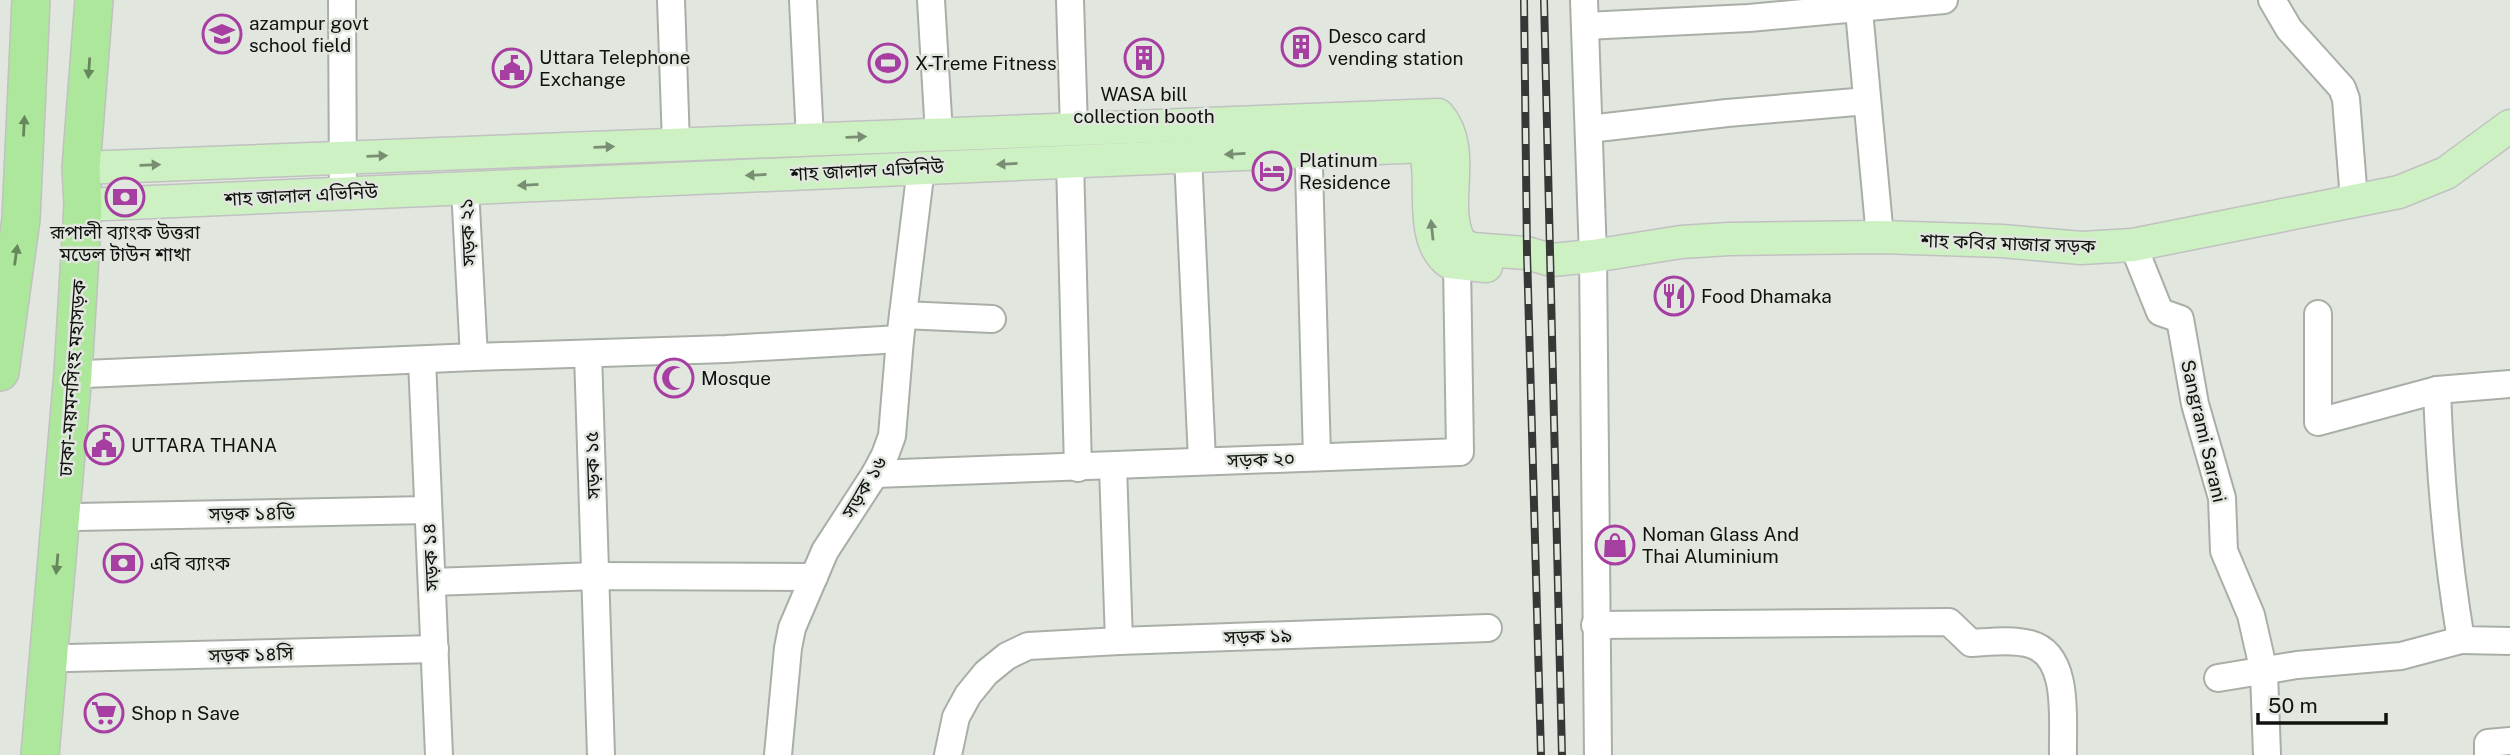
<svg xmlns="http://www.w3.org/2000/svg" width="2510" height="755" font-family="'Public Sans','Noto Sans Bengali',sans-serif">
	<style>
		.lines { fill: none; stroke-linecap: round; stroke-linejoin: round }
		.minor-casing { stroke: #a9afa7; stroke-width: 30 }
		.major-casing { stroke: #c1c1c1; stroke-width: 35 }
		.highway-casing { stroke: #c1c1c1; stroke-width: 40 }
		.minor { stroke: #fff; stroke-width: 26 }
		.major { stroke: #cef1c3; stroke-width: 32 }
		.highway { stroke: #ade79b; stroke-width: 37 }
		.rail-casing { stroke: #363835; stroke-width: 8 }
		.rail { stroke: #e1e6df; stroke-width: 5; stroke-dasharray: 16; stroke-linecap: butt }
		.oneway { fill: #66875c }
		.oneway2 { fill: #788d72 }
		.labels { text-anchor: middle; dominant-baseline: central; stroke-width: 5; stroke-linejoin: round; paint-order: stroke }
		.poi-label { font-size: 19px; fill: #10120f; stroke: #e1e6df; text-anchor: start }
		.street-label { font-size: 19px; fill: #10120f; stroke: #e1e6df }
	</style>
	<rect width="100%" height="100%" fill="#e1e6df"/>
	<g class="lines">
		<defs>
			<g id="minor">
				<path d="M342 0 343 194"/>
				<path d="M671 0 676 144"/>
				<path d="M803 0 810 139"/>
				<path d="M931 0 939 134"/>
				<path d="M1070 0 1074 129"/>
				<path d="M1584 0 1593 256 1598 755"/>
				<path d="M1858 0 1880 237"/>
				<path d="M2272 0 2289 29 2342 88 2346 99 2354 200"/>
				<path d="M1585 26 1749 18 1944 0"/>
				<path d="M1589 129 1727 113 1867 101"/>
				<path d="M1308 132 1317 457"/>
				<path d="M1188 156 1202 460"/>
				<path d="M1070 161 1078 468"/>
				<path d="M2133 245 2160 312 2180 319 2195 404 2222 498 2224 551 2251 615 2264 672 2267 755"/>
				<path d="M2318 314V422L2437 390"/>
				<path d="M903 315 992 319"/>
				<path d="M588 354 601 755"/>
				<path d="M422 360 439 755"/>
				<path d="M85 374 474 357 465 188 474 357 726 349 900 339"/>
				<path d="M2510 384 2437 390C2440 474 2447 557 2461 640L2510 641"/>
				<path d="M1113 467 1119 641"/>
				<path d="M875 474 1460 452 1457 264"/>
				<path d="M76 517 428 510"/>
				<path d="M432 582 596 576 814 577"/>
				<path d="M1595 625 1949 622 1971 643C1990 642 2012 639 2030 644 2071 655 2062 722 2063 755"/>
				<path d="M68 658 435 649"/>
				<path d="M2218 678 2297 665 2401 656 2461 640"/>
				<path d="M778 755 788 648 792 628 825 551 875 474 885 455 892 436 900 339 921 168"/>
				<path d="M948 755 956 717 968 695 986 673 1007 656 1028 646 1119 641 1488 628"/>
				<path d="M2488 755V743L2510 741"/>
			</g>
			<g id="major">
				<path d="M81 168 1438 115C1470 151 1438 207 1461 244L1472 249 1527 253 1551 260 1593 256 1681 242 1729 239 1880 237 2002 241 2081 248 2133 245 2399 192 2446 173 2510 126"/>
				<path d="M83 205 1425 146C1435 180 1418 239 1449 262L1486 266"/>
			</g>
			<g id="highway">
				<path d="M0 372 21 219 31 0"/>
				<path d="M40 755 73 373 83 205 81 168 94 0"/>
			</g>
		</defs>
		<!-- minor casing -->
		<use href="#minor" class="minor-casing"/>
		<!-- major casing -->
		<use href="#major" class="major-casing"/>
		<!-- highway casing -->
		<use href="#highway" class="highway-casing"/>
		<!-- minor -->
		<use href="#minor" class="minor"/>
		<!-- major -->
		<use href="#major" class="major"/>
		<!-- highway -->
		<use href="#highway" class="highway"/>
		<defs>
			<g id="rail">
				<path d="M1524 0 1527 253 1541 755"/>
				<path d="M1544 0 1562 755"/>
			</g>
		</defs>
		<!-- rail casing -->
		<use href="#rail" class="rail-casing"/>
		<!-- rail -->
		<use href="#rail" class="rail"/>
	</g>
	<!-- one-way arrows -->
	<defs><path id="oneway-solid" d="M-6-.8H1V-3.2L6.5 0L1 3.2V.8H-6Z" transform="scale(1.75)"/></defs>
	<g class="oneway">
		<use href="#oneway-solid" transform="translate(89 68) rotate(94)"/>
		<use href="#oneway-solid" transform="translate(24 126) rotate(-87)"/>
		<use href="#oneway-solid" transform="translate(16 255) rotate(-82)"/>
		<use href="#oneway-solid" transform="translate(57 564) rotate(95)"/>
	</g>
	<g class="oneway2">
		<use href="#oneway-solid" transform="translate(856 137) rotate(-2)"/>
		<use href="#oneway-solid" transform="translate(604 147) rotate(-2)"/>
		<use href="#oneway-solid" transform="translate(1235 154) rotate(177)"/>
		<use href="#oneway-solid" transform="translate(377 156) rotate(-2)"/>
		<use href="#oneway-solid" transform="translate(1007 164) rotate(177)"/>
		<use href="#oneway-solid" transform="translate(150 165) rotate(-2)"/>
		<use href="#oneway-solid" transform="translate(756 175) rotate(177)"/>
		<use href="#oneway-solid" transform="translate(528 185) rotate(177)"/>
		<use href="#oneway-solid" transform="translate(1432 230) rotate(-96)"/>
	</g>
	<!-- icons -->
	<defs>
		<symbol id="university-ring" viewBox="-11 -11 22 22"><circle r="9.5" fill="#e1e6df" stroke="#a73fa2" stroke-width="1.5"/><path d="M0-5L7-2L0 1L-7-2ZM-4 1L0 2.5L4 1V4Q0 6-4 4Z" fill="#a73fa2"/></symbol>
		<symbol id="building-ring" viewBox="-11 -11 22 22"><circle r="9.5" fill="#e1e6df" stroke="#a73fa2" stroke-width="1.5"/><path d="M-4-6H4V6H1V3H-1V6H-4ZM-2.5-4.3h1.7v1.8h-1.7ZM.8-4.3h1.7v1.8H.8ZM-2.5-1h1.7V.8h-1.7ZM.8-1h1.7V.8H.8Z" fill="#a73fa2"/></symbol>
		<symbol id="stadium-ring" viewBox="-11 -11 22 22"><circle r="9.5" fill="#e1e6df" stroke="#a73fa2" stroke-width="1.5"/><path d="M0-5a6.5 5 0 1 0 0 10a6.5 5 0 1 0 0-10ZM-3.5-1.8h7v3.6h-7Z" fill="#a73fa2"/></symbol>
		<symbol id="civic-ring" viewBox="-11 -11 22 22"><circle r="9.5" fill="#e1e6df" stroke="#a73fa2" stroke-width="1.5"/><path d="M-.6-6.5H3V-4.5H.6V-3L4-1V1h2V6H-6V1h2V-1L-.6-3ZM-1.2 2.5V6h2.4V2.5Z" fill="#a73fa2"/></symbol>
		<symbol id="hotel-ring" viewBox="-11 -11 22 22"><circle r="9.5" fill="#e1e6df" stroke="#a73fa2" stroke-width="1.5"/><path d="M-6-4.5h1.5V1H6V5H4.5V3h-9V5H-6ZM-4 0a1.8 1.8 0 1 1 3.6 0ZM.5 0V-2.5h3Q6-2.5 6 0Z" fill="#a73fa2"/></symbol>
		<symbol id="bank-ring" viewBox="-11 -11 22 22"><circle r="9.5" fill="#e1e6df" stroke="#a73fa2" stroke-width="1.5"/><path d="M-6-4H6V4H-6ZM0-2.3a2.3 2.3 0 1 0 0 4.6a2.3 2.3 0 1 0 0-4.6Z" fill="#a73fa2"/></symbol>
		<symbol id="restaurant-ring" viewBox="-11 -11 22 22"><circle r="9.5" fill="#e1e6df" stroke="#a73fa2" stroke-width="1.5"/><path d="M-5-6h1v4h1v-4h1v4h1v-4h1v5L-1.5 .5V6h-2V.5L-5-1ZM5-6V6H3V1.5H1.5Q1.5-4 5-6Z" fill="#a73fa2"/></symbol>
		<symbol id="mosque-ring" viewBox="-11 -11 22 22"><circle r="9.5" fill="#e1e6df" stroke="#a73fa2" stroke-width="1.5"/><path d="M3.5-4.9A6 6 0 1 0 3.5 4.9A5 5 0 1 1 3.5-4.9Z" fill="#a73fa2"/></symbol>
		<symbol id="shop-ring" viewBox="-11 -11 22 22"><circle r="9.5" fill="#e1e6df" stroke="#a73fa2" stroke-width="1.5"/><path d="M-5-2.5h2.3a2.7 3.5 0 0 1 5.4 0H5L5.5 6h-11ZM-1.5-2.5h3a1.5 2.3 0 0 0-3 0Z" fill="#a73fa2"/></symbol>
		<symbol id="supermarket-ring" viewBox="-11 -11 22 22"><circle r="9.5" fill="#e1e6df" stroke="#a73fa2" stroke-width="1.5"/><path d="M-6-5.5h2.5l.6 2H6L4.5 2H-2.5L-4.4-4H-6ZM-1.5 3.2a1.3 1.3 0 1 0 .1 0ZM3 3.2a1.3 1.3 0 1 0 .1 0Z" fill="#a73fa2"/></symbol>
	</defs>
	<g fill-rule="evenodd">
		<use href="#university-ring" x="200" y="12" width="44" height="44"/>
		<use href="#building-ring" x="1279" y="25" width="44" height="44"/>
		<use href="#building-ring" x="1122" y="36" width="44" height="44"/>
		<use href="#stadium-ring" x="866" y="41" width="44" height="44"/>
		<use href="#civic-ring" x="490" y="46" width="44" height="44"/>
		<use href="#hotel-ring" x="1250" y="149" width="44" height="44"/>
		<use href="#bank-ring" x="103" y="175" width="44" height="44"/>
		<use href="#restaurant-ring" x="1652" y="274" width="44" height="44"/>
		<use href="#mosque-ring" x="652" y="356" width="44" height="44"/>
		<use href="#civic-ring" x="82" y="423" width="44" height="44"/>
		<use href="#shop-ring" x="1593" y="523" width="44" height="44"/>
		<use href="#bank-ring" x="101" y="541" width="44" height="44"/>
		<use href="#supermarket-ring" x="82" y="691" width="44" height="44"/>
	</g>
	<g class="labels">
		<!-- poi labels -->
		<g class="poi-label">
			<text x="249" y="23">azampur govt<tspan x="249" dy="22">school field</tspan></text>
			<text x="1328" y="36">Desco card<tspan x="1328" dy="22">vending station</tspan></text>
			<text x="539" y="57">Uttara Telephone<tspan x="539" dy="22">Exchange</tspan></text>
			<text x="915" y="63">X-Treme Fitness</text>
			<text x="1144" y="94" text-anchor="middle">WASA bill<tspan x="1144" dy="22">collection booth</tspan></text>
			<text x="1299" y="160">Platinum<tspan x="1299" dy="22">Residence</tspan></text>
			<text x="125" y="232" text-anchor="middle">রূপালী ব্যাংক উত্তরা<tspan x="125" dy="22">মডেল টাউন শাখা</tspan></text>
			<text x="1701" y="296">Food Dhamaka</text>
			<text x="701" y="378">Mosque</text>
			<text x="131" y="445">UTTARA THANA</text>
			<text x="1642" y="534">Noman Glass And<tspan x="1642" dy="22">Thai Aluminium</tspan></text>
			<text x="150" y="563">এবি ব্যাংক</text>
			<text x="131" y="713">Shop n Save</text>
		</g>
		<!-- street labels -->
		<g class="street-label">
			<text transform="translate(867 170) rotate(-3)">শাহ জালাল এভিনিউ</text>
			<text transform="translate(301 195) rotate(-3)">শাহ জালাল এভিনিউ</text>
			<text transform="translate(467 232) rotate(-93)">সড়ক ২১</text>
			<text transform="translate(2008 243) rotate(2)">শাহ কবির মাজার সড়ক</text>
			<text transform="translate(72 378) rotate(-86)">ঢাকা-ময়মনসিংহ মহাসড়ক</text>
			<text transform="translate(2204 431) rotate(77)">Sangrami Sarani</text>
			<text transform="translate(1261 459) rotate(-2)">সড়ক ২০</text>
			<text transform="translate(592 465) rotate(-92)">সড়ক ১৫</text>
			<text transform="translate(864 487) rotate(-59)">সড়ক ১৬</text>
			<text transform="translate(252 513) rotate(-1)">সড়ক ১৪ডি</text>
			<text transform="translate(430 557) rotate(-93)">সড়ক ১৪</text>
			<text transform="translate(1258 636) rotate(-2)">সড়ক ১৯</text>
			<text transform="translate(251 654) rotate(-2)">সড়ক ১৪সি</text>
		</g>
	</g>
	<!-- scale -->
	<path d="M2258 713v10h128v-10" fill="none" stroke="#10120f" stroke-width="3.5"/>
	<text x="2268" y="713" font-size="21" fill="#10120f" stroke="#e1e6df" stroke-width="5" paint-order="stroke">50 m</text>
</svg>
